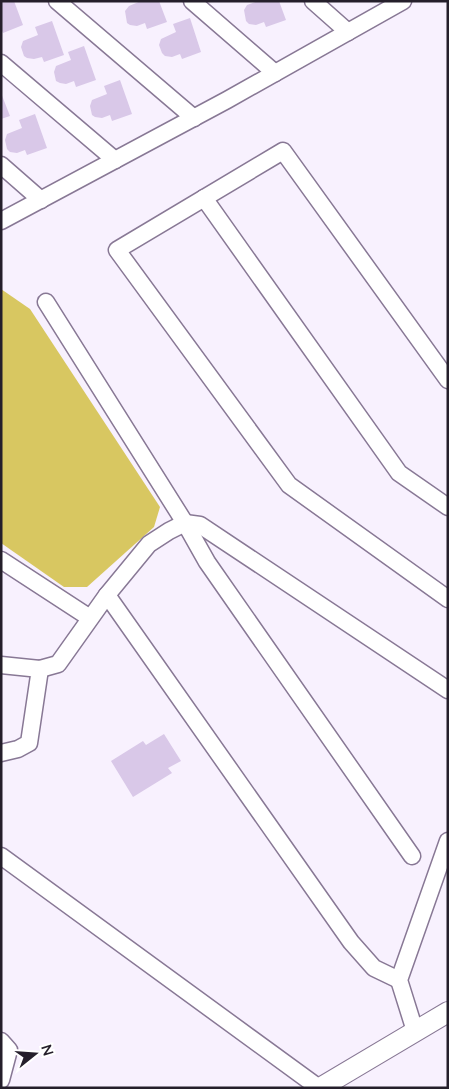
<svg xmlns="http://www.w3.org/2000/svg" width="449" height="1089" font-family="Lato,sans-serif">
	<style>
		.green { fill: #d8c761 }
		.building { fill: #d9c8e8 }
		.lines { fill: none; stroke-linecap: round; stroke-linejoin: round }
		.minor-casing { stroke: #887895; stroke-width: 19 }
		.tertiary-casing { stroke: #887895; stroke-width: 22 }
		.minor { stroke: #fff; stroke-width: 16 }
		.tertiary { stroke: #fff; stroke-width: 20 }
	</style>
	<rect width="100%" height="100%" fill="#f8f1fe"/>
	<!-- green -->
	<path class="green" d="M1 289 30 309 160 507 154 527 87 587H64L1 543Z"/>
	<!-- building -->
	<g class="building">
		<path d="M1 1H14L23 25 3 33 1 29Z"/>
		<path d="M141 1H159L167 22 147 29 145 23 137 26 130 25 127 23 125 11 129 6Z"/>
		<path d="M258 1H279L286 20 266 27 264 22 256 25 249 24 246 21 244 10 247 5Z"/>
		<path d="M190 18 201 52 182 59 180 54 172 57 165 56 162 53 159 45 161 39 176 32 173 24Z"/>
		<path d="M52 21 64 55 44 62 42 57 34 59 27 58 24 56 21 47 23 41 38 35 35 27Z"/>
		<path d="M84 46 96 80 76 87 74 81 66 84 60 83 56 81 54 72 56 66 71 60 68 52Z"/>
		<path d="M120 80 132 114 112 121 110 115 102 118 95 117 92 115 90 106 92 100 107 94 104 86Z"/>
		<path d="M1 93 10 116 1 119Z"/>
		<path d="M35 114 47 148 27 155 25 150 17 153 10 152 7 149 5 140 7 134 22 128 19 120Z"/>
		<path d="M164 734 181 761 168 768 172 773 133 797 111 761 143 741 146 745Z"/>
	</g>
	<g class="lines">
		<defs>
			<g id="minor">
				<path d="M57 1 194 118"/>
				<path d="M192 1 275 73"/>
				<path d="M313 1 348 32"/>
				<path d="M1 63 115 160"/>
				<path d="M1 165 41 200"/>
				<path d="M204 198 399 473 448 507"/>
				<path d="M1 221 227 100 403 1"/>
				<path d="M46 302 185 523 207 562 412 856"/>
				<path d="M448 380 283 151 117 250 289 485 448 599"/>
				<path d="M1 560 90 618"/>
				<path d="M107 595 351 942 374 968 399 980"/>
				<path d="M1 665 40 669 29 743 18 749 1 753"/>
				<path d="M40 669 58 664 107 595 149 544 169 531 185 523 200 525 448 690"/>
				<path d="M1 856 319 1088"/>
				<path d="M415 1031 399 980 448 841"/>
				<path d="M1 1041 9 1050 1 1080"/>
			</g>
			<path id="tertiary" d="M320 1088 448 1012"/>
		</defs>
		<!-- minor casing -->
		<use href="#minor" class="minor-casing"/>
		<!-- tertiary casing -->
		<use href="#tertiary" class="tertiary-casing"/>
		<!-- minor -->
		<use href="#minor" class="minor"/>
		<!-- tertiary -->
		<use href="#tertiary" class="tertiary"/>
	</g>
	<!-- border -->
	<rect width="449" height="1089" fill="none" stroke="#251f2b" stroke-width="5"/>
	<!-- north arrow -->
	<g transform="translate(35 1054) rotate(73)" stroke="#ffffff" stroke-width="4" paint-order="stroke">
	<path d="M0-4L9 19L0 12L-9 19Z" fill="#251f2b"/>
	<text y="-8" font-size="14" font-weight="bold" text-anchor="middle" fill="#251f2b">N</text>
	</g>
</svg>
